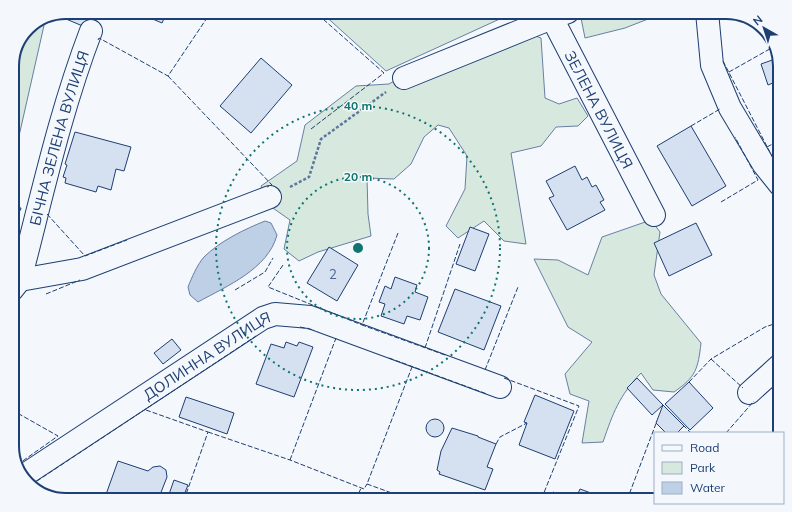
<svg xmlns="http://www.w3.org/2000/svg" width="792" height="512" font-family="Mulish,sans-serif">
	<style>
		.green { fill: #d7e8df; stroke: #687fa3 }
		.water { fill: #bed0e5; stroke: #687fa3 }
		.building { fill: #d5e0f0; stroke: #1d3f73 }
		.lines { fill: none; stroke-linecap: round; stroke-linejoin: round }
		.minor-casing { stroke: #1d3f73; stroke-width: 24 }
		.path { stroke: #5e769c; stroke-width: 2.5; stroke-dasharray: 3 2; stroke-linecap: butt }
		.minor { stroke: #f4f7fb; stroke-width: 22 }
		.fence { stroke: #1d3f73; stroke-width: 1; stroke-dasharray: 5 2; stroke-linecap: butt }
		.ring { fill: none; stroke: #0f766e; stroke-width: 2; stroke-dasharray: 2 4 }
		.labels { text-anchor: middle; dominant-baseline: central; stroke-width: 3; stroke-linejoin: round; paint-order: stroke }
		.number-label { font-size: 13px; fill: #4b6792 }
		.street-label { font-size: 15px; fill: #1d3f73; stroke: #f4f7fb }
		.rim { fill: none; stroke: #1d3f73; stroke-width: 2 }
		.centre { fill: #0f766e; stroke: #f4f7fb; stroke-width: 2 }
		.ring-label { font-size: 12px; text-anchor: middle; font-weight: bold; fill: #0f766e; stroke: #f4f7fb; stroke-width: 3; stroke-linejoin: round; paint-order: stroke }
	</style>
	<rect width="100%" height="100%" fill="#f4f7fb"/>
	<!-- green -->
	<g class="green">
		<path d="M321 12H515L386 71Z"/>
		<path d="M666 12 625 28 585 38 580 13Z"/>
		<path d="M45 21 12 167V63L28 28Z"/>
		<path d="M522 31 541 38 545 98 559 104 577 98 588 116 578 126 556 127 541 146 511 153 526 244 504 241 484 221 458 238 446 226 465 189 467 156 449 128 438 125 424 137 411 164 394 179 367 178 368 214 371 236 318 252 299 261 284 249 290 220 270 206 261 186 297 161 305 125 356 86 389 84 428 61Z"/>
		<path d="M651 220 660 232 654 275 661 294 701 343C698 369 696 377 674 392L653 390 641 373C619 396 613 413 603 442L582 443 589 401 570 394 565 374 592 342 568 327 534 259 558 260 588 275 602 237Z"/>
	</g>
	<!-- water -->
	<path class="water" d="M265 221 271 223 277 235C268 269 227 286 198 302L190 295 188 287C192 277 197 265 204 257 220 241 245 229 265 221Z"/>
	<!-- building -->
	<g class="building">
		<path d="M69 12H91L85 27 66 19Z"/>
		<path d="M136 12H167L162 23Z"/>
		<path d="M261 58 292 85 251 133 220 106Z"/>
		<path d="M778 58 780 80 768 85 761 64Z"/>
		<path d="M691 126 726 186 692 206 657 146Z"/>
		<path d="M75 132 131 147 124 171 116 169 111 190 98 186 96 192 65 183 66 178 63 177 67 165 65 164Z"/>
		<path d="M575 166 582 180 587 177 592 187 596 185 604 200 600 202 605 210 567 230 549 198 554 196 546 181Z"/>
		<path d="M696 223 712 255 669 276 654 243Z"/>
		<path d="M470 227 489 234 475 271 456 264Z"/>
		<path d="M329 247 358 265 337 301 307 283Z"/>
		<path d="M395 277 417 285 415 292 428 297 420 320 407 316 404 324 381 316 385 304 379 302 385 286 391 289Z"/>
		<path d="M455 289 501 306 484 350 438 332Z"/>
		<path d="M172 339 181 350 163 364 154 353Z"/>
		<path d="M286 342 297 346 299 342 313 347 294 397 256 384 271 344 284 348Z"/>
		<path d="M637 378 663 405 652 415 627 388Z"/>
		<path d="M689 382 713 408 690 430 665 404Z"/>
		<path d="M535 395 574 411 555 459 519 445 527 423 524 422Z"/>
		<path d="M186 397 234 413 227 434 179 417Z"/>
		<path d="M663 405 684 426 677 433H666L656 423Z"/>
		<circle cx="435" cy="428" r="9"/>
		<path d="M452 428 478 436V437L496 444 487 467 493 469 485 490 439 474 440 472 437 470 441 451Z"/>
		<path d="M118 461 148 471 153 467 160 466 166 470 167 477 158 500H104Z"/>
		<path d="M174 480 188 485 182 500H167Z"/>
		<path d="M580 489 610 500H575Z"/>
		<path d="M553 492 574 500H550Z"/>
		<path d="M363 493 380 500H360Z"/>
	</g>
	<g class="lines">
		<defs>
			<g id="minor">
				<path id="s1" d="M568 12 552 18 654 215"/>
				<path d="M707 12 712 65 730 108 764 165 780 185"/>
				<path d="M404 78 552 18"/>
				<path d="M20 280 82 269 270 197"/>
				<path id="s2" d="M12 290 20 280C42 196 60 112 91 31"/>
				<path d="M749 393 780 365"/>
				<path id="s3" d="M23 476 263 318 275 314 310 317 500 387"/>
			</g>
		</defs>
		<!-- minor casing -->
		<use href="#minor" class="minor-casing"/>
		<!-- path -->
		<path class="path" d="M290 187 309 177 321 139 386 92"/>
		<!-- minor -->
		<use href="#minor" class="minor"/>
		<!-- fence -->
		<g class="fence">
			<path d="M98 40 99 38 168 76 211 12"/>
			<path d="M723 61 776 164"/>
			<path d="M729 72 775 46"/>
			<path d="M168 76 272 185 267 187"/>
			<path d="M691 126 720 109"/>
			<path d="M311 129 384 73 315 12"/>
			<path d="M767 147 780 140"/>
			<path d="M721 202 758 180 735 137"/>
			<path d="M12 206 21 208 12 240"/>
			<path d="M47 214 85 256 127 240"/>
			<path d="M398 233 362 325 445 355"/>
			<path d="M283 265 268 287 362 325"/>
			<path d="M235 290 265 272 273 258"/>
			<path d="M46 294 80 280"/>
			<path d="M300 327 314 330"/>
			<path d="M425 348 460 244"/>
			<path d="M389 358 487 394"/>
			<path d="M711 359 743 388"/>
			<path d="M485 370 518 287"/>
			<path d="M504 378 579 406 541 500"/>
			<path d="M689 382 711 359 765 327 780 322"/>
			<path d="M12 410 58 436 17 465"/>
			<path d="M146 410 208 432 184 500"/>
			<path d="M683 425 691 433"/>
			<path d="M208 432 290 460 364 489 367 484"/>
			<path d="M726 433 754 401"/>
			<path d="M496 444 500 437 527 423"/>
			<path d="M290 460 336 338"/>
			<path d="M31 485 256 336"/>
			<path d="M356 500 361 488"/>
			<path d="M411 500 367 484 412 367"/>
			<path d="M627 500 657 421"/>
		</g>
	</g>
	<!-- distance rings -->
	<g class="ring">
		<circle cx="358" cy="248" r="71"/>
		<circle cx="358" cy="248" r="142"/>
	</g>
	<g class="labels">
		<!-- number labels -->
		<g class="number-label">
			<text x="333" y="274">2</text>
		</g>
		<!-- street labels -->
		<g class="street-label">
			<text stroke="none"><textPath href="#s1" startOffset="120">ЗЕЛЕНА ВУЛИЦЯ</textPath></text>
			<text stroke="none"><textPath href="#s2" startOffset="160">БІЧНА ЗЕЛЕНА ВУЛИЦЯ</textPath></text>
			<text stroke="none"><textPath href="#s3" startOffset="220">ДОЛИННА ВУЛИЦЯ</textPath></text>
		</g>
	</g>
	<!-- crop -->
	<path d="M0 0H792V512H0ZM66 19H726A47 47 0 0 1 773 66V446A47 47 0 0 1 726 493H66A47 47 0 0 1 19 446V66A47 47 0 0 1 66 19Z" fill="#f4f7fb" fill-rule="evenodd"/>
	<path class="rim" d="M66 19H726A47 47 0 0 1 773 66V446A47 47 0 0 1 726 493H66A47 47 0 0 1 19 446V66A47 47 0 0 1 66 19Z"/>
	<circle cx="358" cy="248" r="6" class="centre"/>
	<g class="ring-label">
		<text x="358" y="110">40 m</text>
		<text x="358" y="181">20 m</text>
	</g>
	<!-- legend -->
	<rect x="654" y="432" width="130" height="72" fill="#f4f7fb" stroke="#9eadc5"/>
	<rect x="662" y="445" width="20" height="6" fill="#f4f7fb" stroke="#9eadc5"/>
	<text x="690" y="452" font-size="12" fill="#1d3f73">Road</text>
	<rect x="662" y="462" width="20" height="12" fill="#d7e8df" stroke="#9eadc5"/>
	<text x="690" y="472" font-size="12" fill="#1d3f73">Park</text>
	<rect x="662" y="482" width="20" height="12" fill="#bed0e5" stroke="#9eadc5"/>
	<text x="690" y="492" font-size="12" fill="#1d3f73">Water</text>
	<!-- north arrow -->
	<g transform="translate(764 28) rotate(321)" stroke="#f4f7fb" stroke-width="3" paint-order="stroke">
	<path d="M0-3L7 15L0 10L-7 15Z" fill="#1d3f73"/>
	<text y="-6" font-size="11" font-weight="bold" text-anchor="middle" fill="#1d3f73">N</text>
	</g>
</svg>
